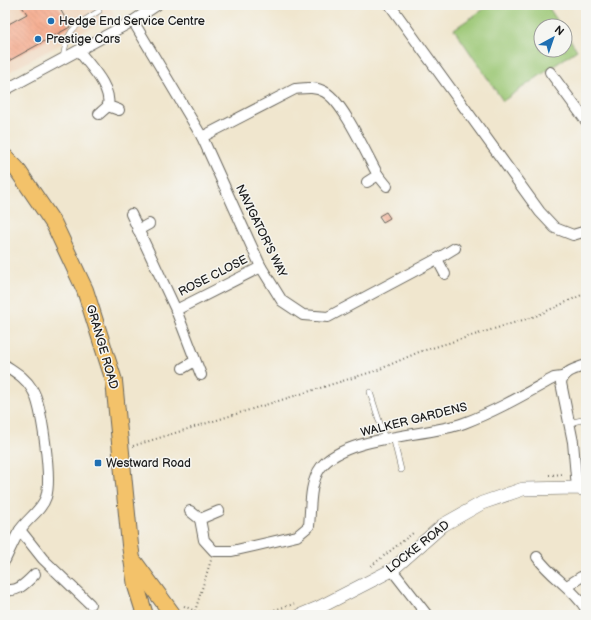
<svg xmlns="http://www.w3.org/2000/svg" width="591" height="620" font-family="'Balsamiq Sans',sans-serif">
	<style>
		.built { fill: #f0d5bc }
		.green { fill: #9bc775; stroke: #5c7248 }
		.building { fill: url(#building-back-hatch) }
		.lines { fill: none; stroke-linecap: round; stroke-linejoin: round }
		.service-casing { stroke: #66635a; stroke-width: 6 }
		.minor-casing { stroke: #66635a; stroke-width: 12 }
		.tertiary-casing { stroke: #66635a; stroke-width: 14 }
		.primary-casing { stroke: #66635a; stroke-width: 18 }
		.path { stroke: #66635a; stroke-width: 2; stroke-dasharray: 1 3; stroke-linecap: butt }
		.service { stroke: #fff; stroke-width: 5 }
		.minor { stroke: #fff; stroke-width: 10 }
		.tertiary { stroke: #fff; stroke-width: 13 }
		.primary { stroke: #f3c26a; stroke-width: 16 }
		.poi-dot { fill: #1f6fb2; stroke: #f6f6f2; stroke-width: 1.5 }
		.labels { text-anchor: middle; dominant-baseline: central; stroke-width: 3; stroke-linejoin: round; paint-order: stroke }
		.poi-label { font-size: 12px; fill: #1c1c1c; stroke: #f6f6f2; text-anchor: start }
		.street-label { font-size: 12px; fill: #1c1c1c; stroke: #f6f6f2 }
	</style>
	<defs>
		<pattern id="building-back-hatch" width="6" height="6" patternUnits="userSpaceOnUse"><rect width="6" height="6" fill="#f6a98b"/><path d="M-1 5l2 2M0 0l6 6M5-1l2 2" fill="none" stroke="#d29177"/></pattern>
	</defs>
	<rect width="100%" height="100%" fill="#f6f6f2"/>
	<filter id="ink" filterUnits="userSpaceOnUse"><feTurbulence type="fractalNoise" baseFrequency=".025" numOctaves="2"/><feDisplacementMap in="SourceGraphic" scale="8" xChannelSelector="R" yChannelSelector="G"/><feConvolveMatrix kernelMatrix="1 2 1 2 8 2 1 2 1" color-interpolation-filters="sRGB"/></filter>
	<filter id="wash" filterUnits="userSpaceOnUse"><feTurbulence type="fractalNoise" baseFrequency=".012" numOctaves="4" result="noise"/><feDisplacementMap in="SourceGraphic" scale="16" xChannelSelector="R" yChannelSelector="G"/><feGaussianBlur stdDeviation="0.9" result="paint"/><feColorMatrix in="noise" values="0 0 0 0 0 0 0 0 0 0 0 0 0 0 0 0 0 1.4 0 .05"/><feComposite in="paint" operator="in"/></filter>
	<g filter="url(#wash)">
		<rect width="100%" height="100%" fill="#f0e6ce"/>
		<!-- built -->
		<path class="built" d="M5 5H109L115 15 5 74Z"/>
		<!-- green -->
		<path class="green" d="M490 5H547L561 26H541V50H565V32L577 50 503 101 454 29Z"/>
		<g id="blocks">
			<!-- building -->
			<g class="building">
				<path d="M21 5H58L70 27 5 63V26L27 14Z"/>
				<path d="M386 212 390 218 383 222 379 216Z"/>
			</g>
		</g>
	</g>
	<g filter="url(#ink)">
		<use href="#blocks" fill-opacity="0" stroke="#66635a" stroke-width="1"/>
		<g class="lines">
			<defs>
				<g id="service">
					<path d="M63 58C68 27 74 27 99 11"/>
					<path d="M370 392 385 439"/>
					<path d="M569 423 586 419"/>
					<path d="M393 437 401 470"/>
				</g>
				<g id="minor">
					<path d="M390 5 540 212 555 228 573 235 586 231"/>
					<path d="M133 21 202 137 261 267 282 301 303 315 328 317 437 259 455 248"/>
					<path d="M79 51C89 65 112 87 108 106L119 110"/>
					<path d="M550 72 586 121"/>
					<path d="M5 90 133 21 157 5"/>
					<path d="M99 114 108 106"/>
					<path d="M202 137 295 89C305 88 315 86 325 92 344 103 366 154 378 175L367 182"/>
					<path d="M378 175 387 186"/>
					<path d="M131 214 176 310 201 375"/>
					<path d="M138 230 149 224"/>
					<path d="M437 259 445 274"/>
					<path d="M176 310 261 267"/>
					<path d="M5 365C15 372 26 378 32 389 42 404 52 479 46 497 42 510 27 519 20 530 14 539 10 550 5 560"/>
					<path d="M183 368 195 361"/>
					<path d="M577 488 573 442 561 383C564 371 575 369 586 365"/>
					<path d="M190 511 200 519"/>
					<path d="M219 511 200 519 204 540 214 551H232L297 536 309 526C311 507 309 483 321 467 347 435 426 437 464 423 496 411 525 394 554 378L562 377"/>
					<path d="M20 530 43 559 90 604"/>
					<path d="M537 557C551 577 573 588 586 609"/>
					<path d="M392 570 427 615"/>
					<path d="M567 586 581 577"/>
					<path d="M5 589C17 594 28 581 35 574"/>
				</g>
				<path id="tertiary" d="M301 615 318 608 392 570 443 525 482 503 523 489 577 488 586 490"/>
				<g id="primary">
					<path d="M5 157 16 168 54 224 85 290 114 381 130 545 136 586 145 615"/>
					<path d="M135 563 173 615"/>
				</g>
			</defs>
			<!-- service casing -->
			<use href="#service" class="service-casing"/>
			<!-- minor casing -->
			<use href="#minor" class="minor-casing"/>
			<!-- tertiary casing -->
			<use href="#tertiary" class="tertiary-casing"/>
			<!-- primary casing -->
			<use href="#primary" class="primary-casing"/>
			<!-- path -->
			<g class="path">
				<path d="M133 446 378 370 419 352 536 316 586 293"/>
				<path d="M549 475 565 474"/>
				<path d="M371 566 413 533"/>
				<path d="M184 606 195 611 225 615"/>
				<path d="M195 611 211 560"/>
				<path d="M243 615 267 612 294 604"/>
			</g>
			<!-- service -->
			<use href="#service" class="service"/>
			<!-- minor -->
			<use href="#minor" class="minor"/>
			<!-- tertiary -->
			<use href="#tertiary" class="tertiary"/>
			<!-- primary -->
			<use href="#primary" class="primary"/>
		</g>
	</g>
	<!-- markers -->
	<g class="poi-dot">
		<circle cx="51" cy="21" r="4"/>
		<circle cx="38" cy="39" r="4"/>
		<rect x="94" y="459" width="8" height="8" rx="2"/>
	</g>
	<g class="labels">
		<!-- poi labels -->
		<g class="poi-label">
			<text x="59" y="21">Hedge End Service Centre</text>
			<text x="46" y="39">Prestige Cars</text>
			<text x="106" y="463">Westward Road</text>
		</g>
		<!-- street labels -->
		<g class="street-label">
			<text transform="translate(261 231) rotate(64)">NAVIGATOR'S WAY</text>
			<text transform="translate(213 276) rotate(-27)">ROSE CLOSE</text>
			<text transform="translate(102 347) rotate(74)">GRANGE ROAD</text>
			<text transform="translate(414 420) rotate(-14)">WALKER GARDENS</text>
			<text transform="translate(418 547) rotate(-38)">LOCKE ROAD</text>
		</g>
	</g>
	<!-- margin -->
	<rect width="591" height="620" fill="none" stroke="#f6f6f2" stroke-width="20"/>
	<!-- north arrow -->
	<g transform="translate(553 38) rotate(40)"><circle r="19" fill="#f6f6f2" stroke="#9f9f9c"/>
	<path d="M0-3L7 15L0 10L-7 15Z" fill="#1f6fb2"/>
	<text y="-6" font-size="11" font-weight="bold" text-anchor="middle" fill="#1c1c1c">N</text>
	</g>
</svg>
